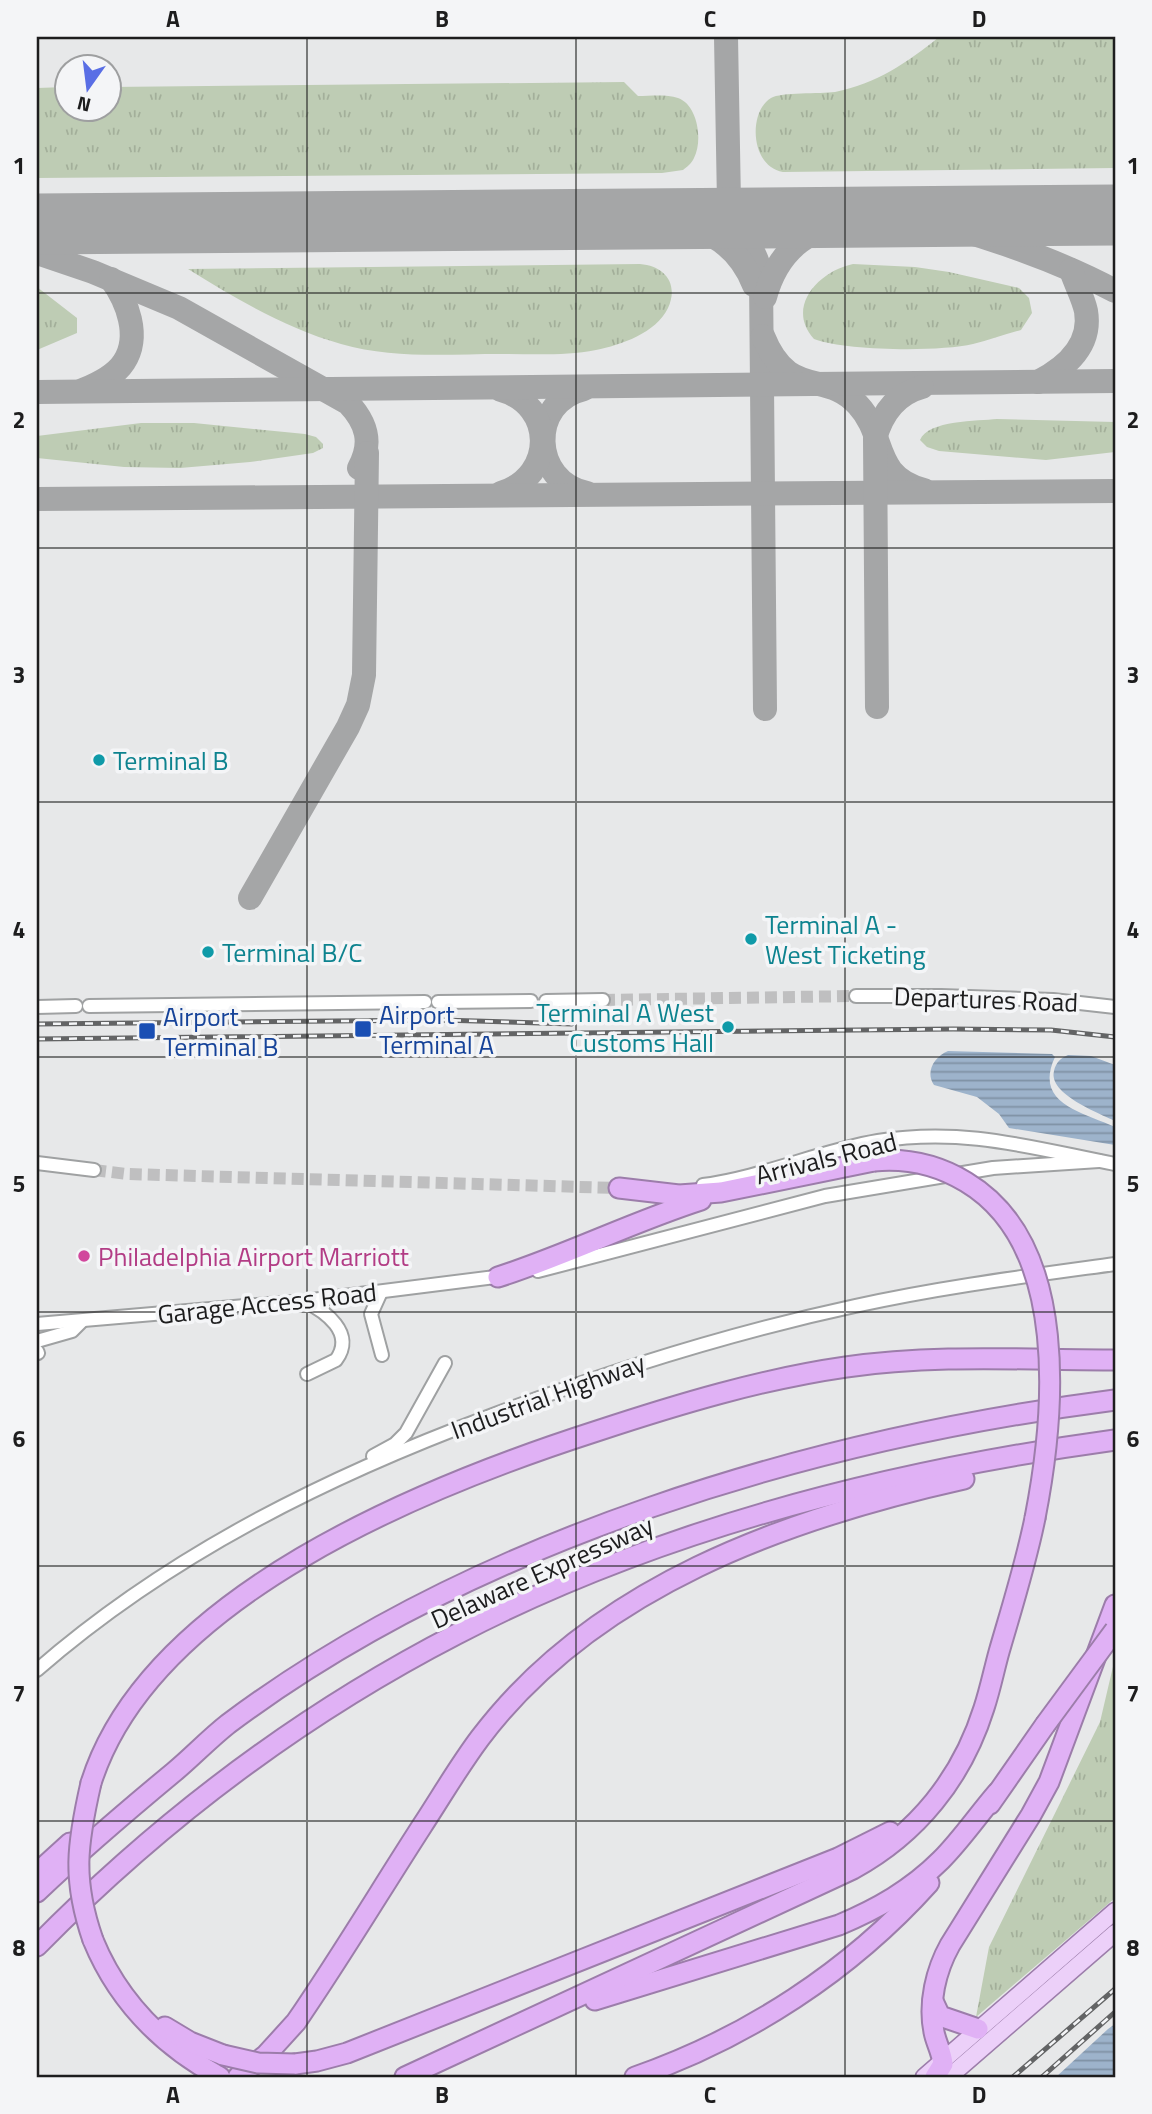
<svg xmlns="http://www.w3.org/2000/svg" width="1152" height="2114" font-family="'Titillium Web',sans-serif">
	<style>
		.grass { fill: url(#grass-tufts) }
		.water { fill: url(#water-rules) }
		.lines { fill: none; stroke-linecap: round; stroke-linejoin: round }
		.taxiway { stroke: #a5a6a7; stroke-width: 24 }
		.runway { stroke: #a5a6a7; stroke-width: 61 }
		.tertiary-tunnel { stroke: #bfbfc0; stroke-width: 12; stroke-dasharray: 12 6; stroke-linecap: butt }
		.tertiary-casing { stroke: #9fa1a2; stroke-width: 16 }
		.primary-casing { stroke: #9c7daa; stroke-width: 19 }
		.motorway-casing { stroke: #9c7daa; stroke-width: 23 }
		.tertiary { stroke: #fff; stroke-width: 12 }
		.primary { stroke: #ecd0f9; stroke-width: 16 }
		.motorway { stroke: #e0b1f5; stroke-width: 19 }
		.rail-casing { stroke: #636465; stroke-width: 5 }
		.rail { stroke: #f4f5f7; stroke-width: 2.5; stroke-dasharray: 8; stroke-linecap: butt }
		.motorway-bridge-casing { stroke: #9c7daa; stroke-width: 23; stroke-linecap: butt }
		.motorway-bridge { stroke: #e0b1f5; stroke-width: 19 }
		.grid { fill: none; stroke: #1d1d1e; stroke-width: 2; stroke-opacity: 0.55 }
		.culture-dot { fill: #0f9aa8; stroke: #f4f5f7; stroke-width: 2.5 }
		.transit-dot { fill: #1a4fb4; stroke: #f4f5f7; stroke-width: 2.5 }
		.hotel-dot { fill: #d1479c; stroke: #f4f5f7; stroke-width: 2.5 }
		.labels { text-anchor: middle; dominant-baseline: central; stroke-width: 7; stroke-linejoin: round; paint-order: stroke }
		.culture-label { font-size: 26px; fill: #0d838f; stroke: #f4f5f7; text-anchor: start }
		.street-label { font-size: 26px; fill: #1d1d1e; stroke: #f4f5f7 }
		.transit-label { font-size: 26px; fill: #164399; stroke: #f4f5f7; text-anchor: start }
		.hotel-label { font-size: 26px; fill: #b23c85; stroke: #f4f5f7; text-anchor: start }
		.neatline { fill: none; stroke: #1d1d1e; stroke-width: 2.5 }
		.grid-label { font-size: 23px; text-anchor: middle; font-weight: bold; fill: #1d1d1e }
	</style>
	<defs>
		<pattern id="grass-tufts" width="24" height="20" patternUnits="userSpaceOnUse" patternTransform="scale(1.75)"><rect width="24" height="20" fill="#beccb4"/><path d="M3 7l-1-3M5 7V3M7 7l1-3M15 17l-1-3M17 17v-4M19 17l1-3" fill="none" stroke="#a3af9a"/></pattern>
		<pattern id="water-rules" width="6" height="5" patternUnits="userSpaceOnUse" patternTransform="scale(1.75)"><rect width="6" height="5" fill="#9db3cb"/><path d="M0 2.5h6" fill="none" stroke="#7f91a4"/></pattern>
	</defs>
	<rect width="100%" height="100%" fill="#e7e8e9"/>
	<!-- grass -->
	<g class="grass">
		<path d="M939 37H1115V168L783 172C750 166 748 112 771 98 781 92 820 94 835 92 876 84 908 62 939 37Z"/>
		<path d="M624 82 638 96C650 96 666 94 678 98 698 105 703 141 694 158 692 163 687 167 683 170L662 173 37 178V88L66 87V108H108L109 87Z"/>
		<path d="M640 264C665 266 679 284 668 308 656 333 621 345 596 350 566 356 532 354 501 354 448 354 392 359 341 344 287 329 236 299 188 269Z"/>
		<path d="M853 264 915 267 949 272 1019 288 1029 298 1032 313 1021 330C1005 334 989 340 973 344 939 352 846 351 814 339 785 307 819 271 853 264Z"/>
		<path d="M37 287 77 318V333L37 350Z"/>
		<path d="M997 419 1115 422V452L1046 460 939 451 927 447 920 440C928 420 978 421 997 419Z"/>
		<path d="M141 423H194L305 434 316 437 323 444V448L313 453 250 462 180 468 124 467 37 458V436Z"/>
		<path d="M1115 1658V1898L976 2017 989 1947 1100 1722Z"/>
	</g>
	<!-- water -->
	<g class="water">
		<path d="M948 1051 1052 1054 1055 1057C1033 1104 1083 1112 1115 1127V1145L1009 1128 999 1114 977 1097 934 1085C925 1072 934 1057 948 1051Z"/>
		<path d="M1068 1055 1091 1056 1115 1065V1121C1099 1113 1048 1094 1054 1071 1056 1062 1061 1058 1068 1055Z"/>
		<path d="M1115 2024V2077H1056L1108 2029Z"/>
	</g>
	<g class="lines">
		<!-- taxiway -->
		<g class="taxiway">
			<path d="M726 37 729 203C736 231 759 250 761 278L765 709"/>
			<path d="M907 216C973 231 1056 259 1115 291"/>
			<path d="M652 219C699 226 735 237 754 285"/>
			<path d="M37 225 40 224"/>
			<path d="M37 253 93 272 179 308 348 403C367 423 373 443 359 468"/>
			<path d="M765 297C779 246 811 228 860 217"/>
			<path d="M763 336C789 401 826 369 858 405 887 436 871 476 924 490"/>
			<path d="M1038 382C1065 368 1092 346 1086 311 1083 297 1075 283 1071 270"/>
			<path d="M584 389C528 402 531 482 587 493"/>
			<path d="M83 390C98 384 115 376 124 362 141 336 127 301 111 279"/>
			<path d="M501 390C555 405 556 476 501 493"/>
			<path d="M37 392 1115 381"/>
			<path d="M37 499 1115 491"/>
			<path d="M877 707 875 439C882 413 896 394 922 387"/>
			<path d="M250 898 348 727 358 705 364 675 367 453"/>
		</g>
		<!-- runway -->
		<path class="runway" d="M37 224 1115 215"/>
		<!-- tertiary-tunnel -->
		<g class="tertiary-tunnel">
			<path d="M603 1000 856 996"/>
			<path d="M94 1170 127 1174 619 1188"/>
		</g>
		<defs>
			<g id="tertiary">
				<path d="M856 996H941L1053 1000 1115 1007"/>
				<path d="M546 1001 603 1000"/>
				<path d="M438 1002 531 1001"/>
				<path d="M89 1006 425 1002"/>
				<path d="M37 1007 76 1006"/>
				<path d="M37 1163 94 1170"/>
				<path d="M703 1185C763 1177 819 1151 878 1141 964 1127 1032 1148 1115 1164"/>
				<path d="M538 1271 825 1196 993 1168 1099 1161"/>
				<path d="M381 1292 371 1314 382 1355"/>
				<path d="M304 1301C325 1311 356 1333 336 1360L307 1374"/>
				<path d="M37 1324 304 1301 503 1276"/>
				<path d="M37 1341 72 1331 82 1321"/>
				<path d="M37 1351 38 1353"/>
				<path d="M373 1456 395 1444 406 1433 445 1363"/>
				<path d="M37 1670C169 1555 326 1477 490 1416 609 1371 730 1333 855 1306 941 1287 1028 1276 1115 1264"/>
			</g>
			<g id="primary">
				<path d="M924 2077 1115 1911"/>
				<path d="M949 2077 1115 1933"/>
			</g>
			<g id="motorway">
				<path d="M619 1188 679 1195 721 1192 874 1161"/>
				<path d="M498 1277C567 1255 632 1222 701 1200"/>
				<path d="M91 1783C150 1596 426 1486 597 1431 679 1404 762 1379 846 1367 935 1354 1026 1360 1115 1360"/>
				<path d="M990 1804 1045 1725"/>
				<path d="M37 1873 70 1843"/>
				<path d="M37 1892C81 1850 127 1811 174 1772 192 1757 209 1739 228 1724 475 1539 813 1439 1115 1400"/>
				<path d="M93 1940C118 2001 163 2046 220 2077"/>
				<path d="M37 1946C160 1821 300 1715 457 1634 660 1529 889 1471 1115 1440"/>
				<path d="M595 2000 839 1925C877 1909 911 1890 941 1860 961 1840 978 1815 997 1793"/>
				<path d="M933 2001 940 2016 978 2029"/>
				<path d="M165 2027 190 2042 223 2055"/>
				<path d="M295 2064 317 2061 347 2053 838 1858 890 1832"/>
				<path d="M238 2077 266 2055 296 2022C340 1958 380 1891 422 1826 441 1797 459 1766 480 1738 594 1587 785 1519 964 1479"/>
				<path d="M405 2077 853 1869C917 1834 962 1778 984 1708 990 1690 994 1670 999 1652 1012 1607 1026 1563 1035 1518"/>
				<path d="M635 2077C747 2038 850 1971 929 1883"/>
				<path d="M935 2077 943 2064C942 2052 936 2043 934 2032 928 2003 936 1970 950 1945L1031 1815 1049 1782 1115 1605"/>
			</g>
		</defs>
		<!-- tertiary casing -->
		<use href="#tertiary" class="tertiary-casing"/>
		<!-- primary casing -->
		<use href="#primary" class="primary-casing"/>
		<!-- motorway casing -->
		<use href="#motorway" class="motorway-casing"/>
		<!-- tertiary -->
		<use href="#tertiary" class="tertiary"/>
		<!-- primary -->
		<use href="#primary" class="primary"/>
		<!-- motorway -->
		<use href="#motorway" class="motorway"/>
		<defs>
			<g id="rail">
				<path d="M37 1024 441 1020 572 1024"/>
				<path d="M37 1039 953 1029 1051 1030 1115 1037"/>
				<path d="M1013 2077 1115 1989"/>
				<path d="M1042 2077 1115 2012"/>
			</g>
		</defs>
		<!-- rail casing -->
		<use href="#rail" class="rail-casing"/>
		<!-- rail -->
		<use href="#rail" class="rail"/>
		<defs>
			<g id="motorway-bridge">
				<path d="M874 1161C906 1158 938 1165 966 1182 1071 1245 1055 1416 1035 1518"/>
				<path d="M1045 1725 1115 1630"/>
				<path d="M91 1783C77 1844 72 1880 93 1940"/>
				<path d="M223 2055 258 2063 295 2064"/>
			</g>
		</defs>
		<!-- motorway-bridge casing -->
		<use href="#motorway-bridge" class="motorway-bridge-casing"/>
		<!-- motorway-bridge -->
		<use href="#motorway-bridge" class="motorway-bridge"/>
	</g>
	<!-- grid -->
	<path class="grid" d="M307 37V2077M576 37V2077M845 37V2077M37 293H1115M37 548H1115M37 802H1115M37 1057H1115M37 1312H1115M37 1566H1115M37 1821H1115"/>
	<!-- markers -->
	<g class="culture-dot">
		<circle cx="99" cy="760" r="7"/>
		<circle cx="751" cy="939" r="7"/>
		<circle cx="208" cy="952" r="7"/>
		<circle cx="728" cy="1027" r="7"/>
	</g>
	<g class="transit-dot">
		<rect x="354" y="1020" width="18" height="18" rx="3.5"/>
		<rect x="138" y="1022" width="18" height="18" rx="3.5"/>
	</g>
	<circle class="hotel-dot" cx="84" cy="1256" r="7"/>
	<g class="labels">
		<!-- culture labels -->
		<g class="culture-label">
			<text x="113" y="760">Terminal B</text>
			<text x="765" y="924">Terminal A -<tspan x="765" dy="30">West Ticketing</tspan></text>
			<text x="222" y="952">Terminal B/C</text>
			<text x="714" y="1012" text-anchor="end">Terminal A West<tspan x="714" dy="30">Customs Hall</tspan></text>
		</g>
		<!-- street labels -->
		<g class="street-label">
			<text transform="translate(986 999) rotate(2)">Departures Road</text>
			<text transform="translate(826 1158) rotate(-14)">Arrivals Road</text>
			<text transform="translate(267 1303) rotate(-6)">Garage Access Road</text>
			<text transform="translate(548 1396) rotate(-20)">Industrial Highway</text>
			<text transform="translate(542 1572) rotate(-24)">Delaware Expressway</text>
		</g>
		<!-- transit labels -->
		<g class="transit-label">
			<text x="379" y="1014">Airport<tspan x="379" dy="30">Terminal A</tspan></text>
			<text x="163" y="1016">Airport<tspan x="163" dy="30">Terminal B</tspan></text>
		</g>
		<!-- hotel labels -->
		<g class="hotel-label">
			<text x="98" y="1256">Philadelphia Airport Marriott</text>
		</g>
	</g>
	<!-- border -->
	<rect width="1152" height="2114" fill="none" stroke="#f4f5f7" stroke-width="77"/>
	<!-- north arrow -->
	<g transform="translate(88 88) rotate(194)"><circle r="33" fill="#f4f5f7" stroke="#9e9fa0" stroke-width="2"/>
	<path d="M0-5L12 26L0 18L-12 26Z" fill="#596ee5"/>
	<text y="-10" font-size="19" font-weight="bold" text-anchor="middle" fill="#1d1d1e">N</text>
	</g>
	<rect x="38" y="38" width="1076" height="2038" class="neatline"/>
	<g class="grid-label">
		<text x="173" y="27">A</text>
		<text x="442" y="27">B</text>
		<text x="710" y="27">C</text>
		<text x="979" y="27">D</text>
		<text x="19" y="174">1</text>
		<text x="1133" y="174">1</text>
		<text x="19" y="428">2</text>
		<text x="1133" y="428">2</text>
		<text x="19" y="683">3</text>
		<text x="1133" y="683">3</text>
		<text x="19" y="938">4</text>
		<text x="1133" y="938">4</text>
		<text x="19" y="1192">5</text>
		<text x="1133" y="1192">5</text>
		<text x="19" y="1447">6</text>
		<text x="1133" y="1447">6</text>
		<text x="19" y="1702">7</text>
		<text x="1133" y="1702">7</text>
		<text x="19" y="1956">8</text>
		<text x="1133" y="1956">8</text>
		<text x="173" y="2103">A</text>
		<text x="442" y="2103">B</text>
		<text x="710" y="2103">C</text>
		<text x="979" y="2103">D</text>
	</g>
</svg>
